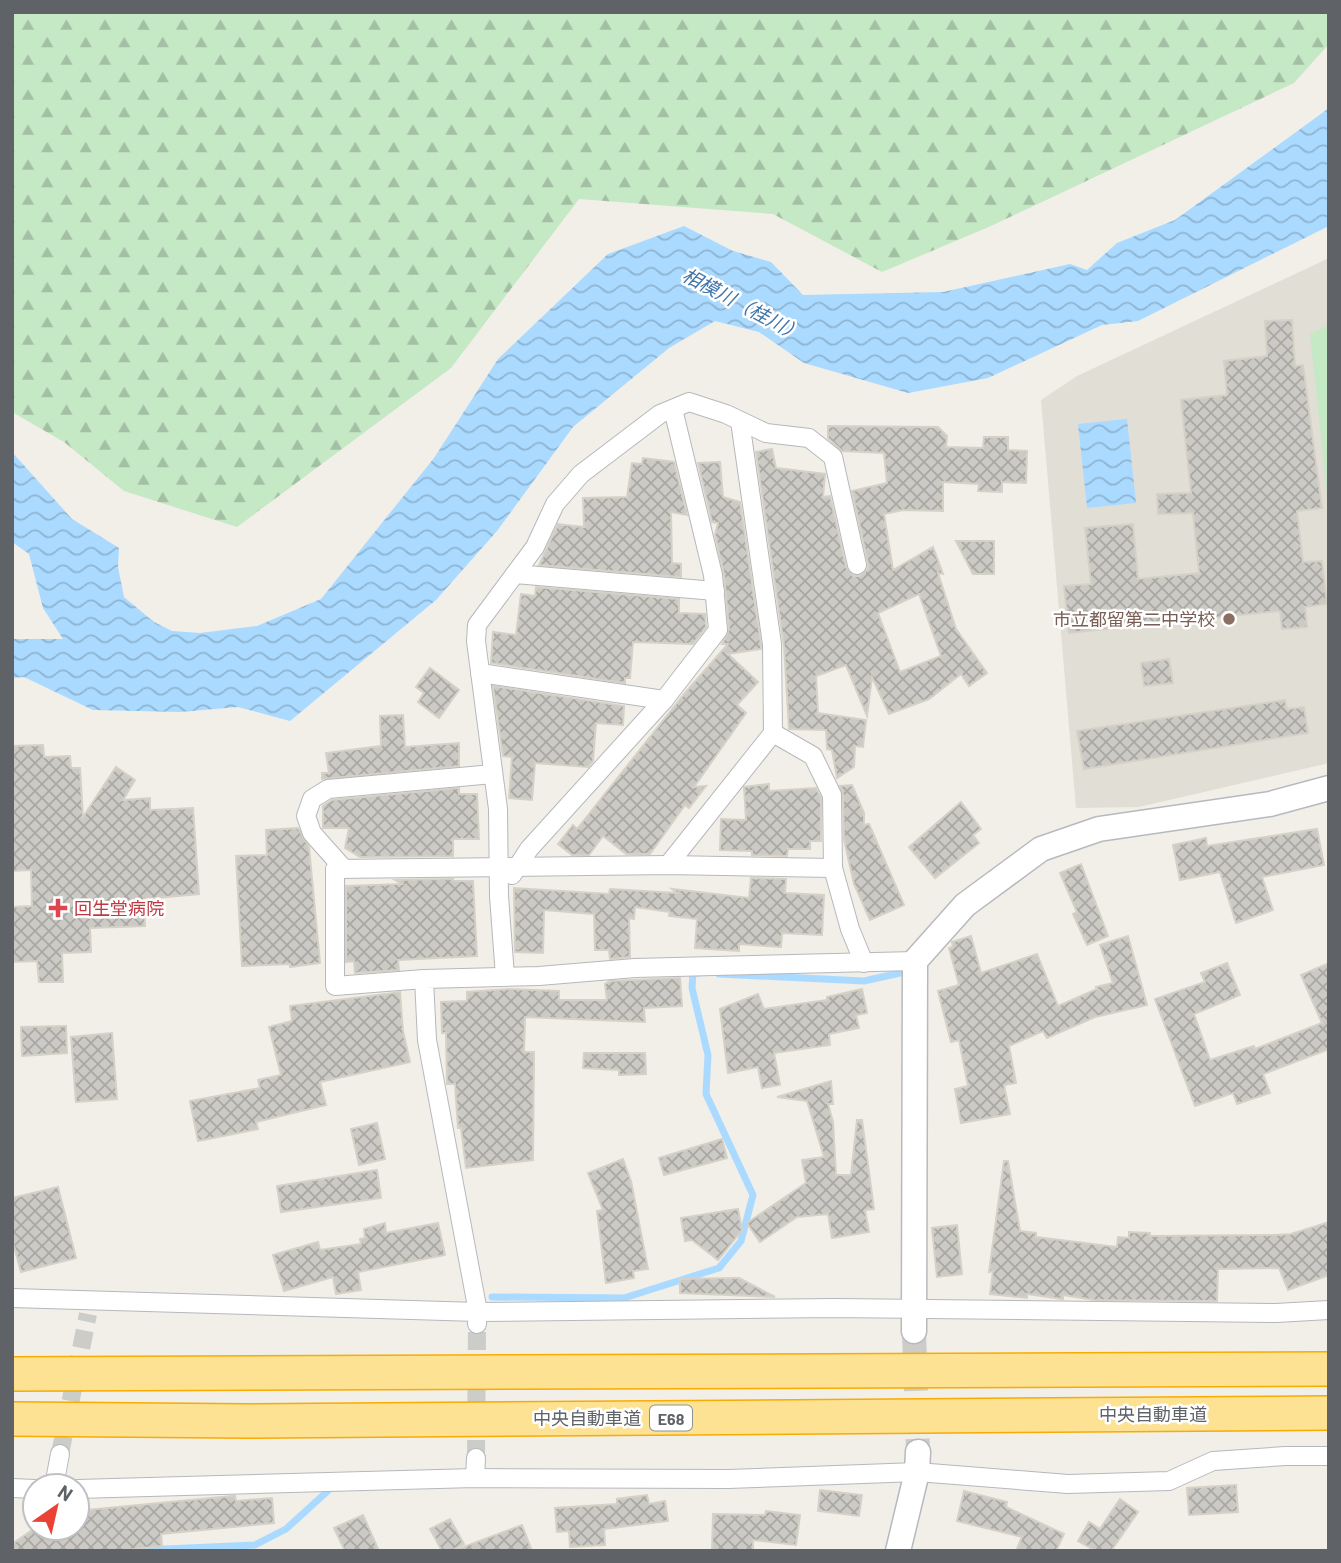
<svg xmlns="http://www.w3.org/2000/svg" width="1341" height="1563" font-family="Barlow,'Noto Sans JP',sans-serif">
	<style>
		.education { fill: #e1ded6 }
		.forest { fill: url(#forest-firs) }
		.pitch { fill: #c5e8c5 }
		.water { fill: url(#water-waves) }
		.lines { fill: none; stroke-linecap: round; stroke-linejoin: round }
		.stream { stroke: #aadaff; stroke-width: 7 }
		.building { fill: url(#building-cross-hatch); stroke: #d6d1c6; stroke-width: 2; fill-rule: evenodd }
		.street-tunnel { stroke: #ccccc8; stroke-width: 18; stroke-dasharray: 18 9; stroke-linecap: butt }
		.secondary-tunnel { stroke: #ccccc8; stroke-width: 24; stroke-dasharray: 24 12; stroke-linecap: butt }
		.street-casing { stroke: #b5b8bc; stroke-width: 20 }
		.secondary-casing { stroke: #b6babf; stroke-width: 27 }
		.highway-casing { stroke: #f9ab00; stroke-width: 36 }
		.street { stroke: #fff; stroke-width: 18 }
		.secondary { stroke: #fff; stroke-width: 24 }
		.highway { stroke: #fde293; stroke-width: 33 }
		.education-dot { fill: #8d6e63; stroke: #fff; stroke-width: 2.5 }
		.health-dot { fill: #e0444e; stroke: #fff; stroke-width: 2.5 }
		.labels { text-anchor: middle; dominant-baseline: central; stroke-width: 5; stroke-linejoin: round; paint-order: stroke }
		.shield { fill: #fff; stroke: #8f9295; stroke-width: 2 }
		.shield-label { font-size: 16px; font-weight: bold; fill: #5f6368 }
		.education-label { font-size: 18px; fill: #785e54; stroke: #fff; text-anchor: end }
		.health-label { font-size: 18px; fill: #be3a42; stroke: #fff; text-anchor: start }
		.street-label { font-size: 18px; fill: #5f6368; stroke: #fff }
		.water-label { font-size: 19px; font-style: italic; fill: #4174aa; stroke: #fff }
	</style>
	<defs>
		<pattern id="forest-firs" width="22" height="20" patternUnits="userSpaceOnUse" patternTransform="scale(1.75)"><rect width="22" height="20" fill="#c5e8c5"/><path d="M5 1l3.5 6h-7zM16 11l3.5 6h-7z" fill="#a3c0a4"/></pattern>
		<pattern id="water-waves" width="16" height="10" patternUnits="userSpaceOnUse" patternTransform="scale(1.75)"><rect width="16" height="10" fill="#aadaff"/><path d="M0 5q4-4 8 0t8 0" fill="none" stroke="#8eb4d2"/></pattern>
		<pattern id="building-cross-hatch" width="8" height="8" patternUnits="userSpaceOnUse" patternTransform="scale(1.75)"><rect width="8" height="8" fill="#cccac5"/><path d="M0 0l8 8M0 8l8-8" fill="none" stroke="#a9a8a4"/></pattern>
	</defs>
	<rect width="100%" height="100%" fill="#f1efe8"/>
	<!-- education -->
	<path class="education" d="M1329 258V763L1139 807 1076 808 1041 400 1077 376Z"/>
	<!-- forest -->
	<path class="forest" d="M12 12H1329V44L1294 83 991 226 882 272 773 214 579 199 451 368 237 527 124 491 64 442 12 412Z"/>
	<!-- pitch -->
	<path class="pitch" d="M1329 325V513L1310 334Z"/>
	<!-- water -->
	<g class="water">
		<path d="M1329 108V226L1138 321 1102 325 988 378 908 393 804 363 759 332 715 321 669 348 573 427 497 531 436 600 290 721 238 707 180 712 93 710 24 677 12 678V639H63L43 608 29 554 12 542V452L72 519 119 548 118 567 124 597 154 622 172 631 200 633 257 626 321 599 434 458 498 359 608 254 684 226 733 251 771 262 803 295 943 292 1070 264 1087 270 1117 243 1175 220Z"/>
		<path d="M1127 419 1136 503 1087 508 1078 424Z"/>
	</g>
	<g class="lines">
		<!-- stream -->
		<g class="stream">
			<path d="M719 974 864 981 909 971"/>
			<path d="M492 1297 624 1298 719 1268 741 1241 753 1195 706 1094 708 1055 692 988 693 973H700"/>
			<path d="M121 1551 255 1545 286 1529 331 1488"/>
		</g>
	</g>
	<!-- building -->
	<g class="building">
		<path d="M1292 320 1295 366 1303 365 1322 508 1297 511 1303 562 1322 561 1327 604 1305 607 1307 627 1282 629 1280 611 1069 633 1064 586 1091 584 1085 528 1133 524 1138 579 1199 573 1193 513 1158 514 1157 494 1191 493 1181 400 1227 395 1224 361 1267 356 1265 321Z"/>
		<path d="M828 426 938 427 947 436 946 447 983 448 984 437H1008V450L1027 451 1026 483 1002 482V492L978 491 979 484 943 482V511L903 510 884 514 893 570 933 547 943 574 938 573 956 629 987 673 969 686 961 674 929 699 889 714 872 677 867 716 846 665 816 676 818 713 866 720 863 747 855 746 854 767 837 778 832 750 827 749 826 730 789 729 784 646 756 452 772 449 776 468 825 474 823 497 830 496 846 567 853 576H860L868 569V563L852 491 887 483 884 453 842 451 828 438ZM919 594 941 656 900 672 878 613Z"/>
		<path d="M643 458 674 462 687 515 671 512 672 563 681 564V577L539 565 558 524 584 527 583 498 627 497 632 463 642 464Z"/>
		<path d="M720 462 723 497 740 502 761 645V649L728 654 758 682 737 705 746 713 694 787 706 786 689 808 685 805 650 854H626L603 836 589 855H572L558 844 573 825 577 829 685 693 728 644H722L729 629 724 574 715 535 718 523 712 522 698 463Z"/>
		<path d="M956 541H994V574H973Z"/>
		<path d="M536 587 679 599V613L705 614 706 627 693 644 633 642 630 678H625V683L491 663 493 632 516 635 521 594 535 596Z"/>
		<path d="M1169 659 1173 683 1144 686 1141 663Z"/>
		<path d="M430 668 459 690 439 718 418 702 424 693 416 687Z"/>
		<path d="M493 686 624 706 623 725 596 723 593 761 588 767 535 763 532 800 509 798 512 757 503 756Z"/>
		<path d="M1285 700 1287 709 1304 707 1308 733 1084 769 1077 731Z"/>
		<path d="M403 715 405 747 459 743V766L322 779V773H329L326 753 381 746 380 716Z"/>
		<path d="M43 745 44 757 70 756 71 768H80L83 817 116 767 135 780 123 800 150 798V810L193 808 199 894 144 899 145 926 90 928 91 952 62 953 63 982H39L37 961 12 962V907L32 906 31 870 12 871V746Z"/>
		<path d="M769 784V791L816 788 821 798V841H810V849H788L787 856 752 855V851L720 850 721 819 746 820 744 787Z"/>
		<path d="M852 785 864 813V825L869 824 904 905 870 920 854 884 844 840 843 795 840 786Z"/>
		<path d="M459 788V794H477L479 839H453V856L360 857 345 848 349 828H323V806L332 800Z"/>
		<path d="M961 802 981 829 973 835 979 843 935 878 909 847Z"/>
		<path d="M298 828 309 847 320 963 290 967V964L242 966 236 856 267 855 266 830Z"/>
		<path d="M1317 829 1324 865 1262 877 1273 910 1236 923 1220 872 1180 880 1173 845 1206 838 1207 846Z"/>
		<path d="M1081 864 1108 936 1087 945 1073 914 1077 912 1060 873Z"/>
		<path d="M751 878 786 879 785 893 824 895 822 935 782 933 781 947 739 944V951L695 948 697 919 669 916 670 912 635 907 634 919 629 918 630 957 610 959 609 950H595L594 914 544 910 543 953 515 952 514 888 609 894 610 889 677 893 672 889 749 898Z"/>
		<path d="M453 879V881H473L477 956 398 960 399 970 355 973 354 961 346 962V886L402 884 395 880Z"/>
		<path d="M971 936 981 973 1037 954 1058 1006 1097 989 1096 987 1113 983 1100 945 1128 936 1147 1005 1095 1017 1047 1038 1043 1031 1009 1046 1016 1083 1004 1085 1010 1114 961 1123 955 1089 968 1086 959 1040 951 1042 938 991 959 985 949 948 953 947 952 942Z"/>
		<path d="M1227 963 1240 995 1194 1014 1210 1060 1254 1046 1255 1049 1322 1023 1301 975 1329 963V1049L1263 1074 1270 1093 1237 1104 1233 1093 1195 1106 1155 999 1205 982 1201 973Z"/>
		<path d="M680 978 682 1006 644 1008 645 1022 525 1017 524 1052H534L533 1160 466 1168 461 1128H458L455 1084H447L446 1033H442L441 1002 467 1001V992L509 989 559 991V1000H607L605 984 610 981Z"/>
		<path d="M862 989 867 1013 856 1015 859 1028 829 1034 830 1045 774 1053 780 1085 762 1088 758 1067 728 1073 720 1009 758 994 764 1009 827 1000V997Z"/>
		<path d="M400 992 403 1031 410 1062 320 1082 326 1105 256 1122 258 1129 198 1141 190 1101 260 1088 258 1080 281 1075 269 1027 292 1021 290 1006Z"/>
		<path d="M66 1026 67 1053 22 1056 21 1027Z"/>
		<path d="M112 1033 117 1099 76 1102 71 1037Z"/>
		<path d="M584 1053H645L646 1074 619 1075V1070L583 1068Z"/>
		<path d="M831 1081 833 1104H828L833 1122 836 1175H851L857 1120H862L874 1209 865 1210 869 1232 832 1238 828 1214 797 1217 760 1242 747 1223 806 1183 802 1160 824 1157 807 1101 777 1097Z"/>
		<path d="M377 1123 385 1159 359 1165 351 1129Z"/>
		<path d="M722 1139 727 1158 664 1175 659 1158Z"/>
		<path d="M623 1159 631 1181 648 1269 633 1271 634 1278 606 1283 597 1211 603 1210 588 1173Z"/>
		<path d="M1004 1161H1008L1020 1231 1036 1233V1237L1117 1247 1118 1237 1129 1238V1232L1150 1233V1236L1275 1235 1291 1234 1329 1222V1275L1288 1290 1279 1268 1218 1269 1217 1301 1094 1300 1063 1295V1299L1027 1294V1298L990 1294 993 1271 989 1272Z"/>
		<path d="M377 1170 381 1198 281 1212 277 1186Z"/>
		<path d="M58 1187 76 1258 21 1272 12 1239V1198Z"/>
		<path d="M738 1209 742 1230 718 1260 692 1240 685 1241 681 1218Z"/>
		<path d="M385 1223 386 1233 438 1223 445 1255 358 1272 361 1290 336 1294 333 1277 284 1291 273 1255 318 1242 320 1250 361 1244 360 1239 365 1238 364 1229Z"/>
		<path d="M957 1225 962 1274 937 1277 932 1228Z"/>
		<path d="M739 1278 775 1297 680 1293V1279Z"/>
		<path d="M1236 1485 1238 1512 1189 1515 1187 1488Z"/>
		<path d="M820 1490 862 1495 859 1516 818 1511Z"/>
		<path d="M964 1491 1007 1502 1006 1507 1064 1534 1056 1551H1016L1022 1537 957 1521Z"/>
		<path d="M647 1495 649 1504 665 1501 668 1521 604 1529 605 1545 570 1547 569 1531 557 1532 555 1508 617 1504V1499Z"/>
		<path d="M232 1496H235L236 1501 272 1498 274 1523 161 1534 162 1546 117 1551H12V1544L35 1528H77V1511Z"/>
		<path d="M1120 1499 1138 1512 1111 1551H1096L1078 1541 1089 1522 1100 1529Z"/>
		<path d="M766 1511 800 1515 796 1545 753 1540V1551H712L713 1514 765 1515Z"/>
		<path d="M363 1515 379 1551H345L334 1528Z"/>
		<path d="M450 1519 464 1544 451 1551H442L430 1529Z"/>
		<path d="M522 1525 532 1551H459L458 1549Z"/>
	</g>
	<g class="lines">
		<!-- street-tunnel -->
		<g class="street-tunnel">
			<path d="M60 1454 88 1314"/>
			<path d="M476 1458 477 1324"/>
		</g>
		<!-- secondary-tunnel -->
		<path class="secondary-tunnel" d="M914 1331 918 1452"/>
		<defs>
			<g id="street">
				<path d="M740 421 772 644 773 733"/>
				<path d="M515 574 715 591"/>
				<path d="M480 673 664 700"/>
				<path d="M668 865 773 733 813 756 832 795 833 868 850 929 864 963"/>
				<path d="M344 869 312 833 306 816 312 799 328 789 493 774"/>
				<path d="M512 875 529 849 664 700 718 630 713 575 673 409"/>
				<path d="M505 976 499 896 498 809 476 641 477 625 535 547 555 504 581 474 660 414 689 402 726 414 766 433 809 438 833 457 857 565"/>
				<path d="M424 979 335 986V869L668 865 833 868"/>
				<path d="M12 1298 478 1312 835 1308 1276 1313 1329 1310"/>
				<path d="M477 1324 478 1312 427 1040 424 979 539 976 635 968 915 961"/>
				<path d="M475 1478 476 1458"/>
				<path d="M54 1486 60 1454"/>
				<path d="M12 1488 35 1489"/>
				<path d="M77 1489 475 1478 728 1479 917 1472 1068 1484 1169 1481 1213 1461 1285 1456H1329"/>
			</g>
			<g id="secondary">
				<path d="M914 1331 915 961 965 905 1041 849 1099 829 1270 804 1329 788"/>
				<path d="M898 1551 917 1472 918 1452"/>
			</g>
			<g id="highway">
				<path d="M12 1374 1329 1369"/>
				<path d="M12 1419 247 1421 1329 1413"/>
			</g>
		</defs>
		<!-- street casing -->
		<use href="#street" class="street-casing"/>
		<!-- secondary casing -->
		<use href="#secondary" class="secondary-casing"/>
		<!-- highway casing -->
		<use href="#highway" class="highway-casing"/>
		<!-- street -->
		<use href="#street" class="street"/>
		<!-- secondary -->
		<use href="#secondary" class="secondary"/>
		<!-- highway -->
		<use href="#highway" class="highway"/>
	</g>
	<!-- markers -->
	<circle class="education-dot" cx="1229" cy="619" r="7"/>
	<path class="health-dot" d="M54.5 897.5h7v7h7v7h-7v7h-7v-7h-7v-7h7z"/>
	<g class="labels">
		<!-- shield labels -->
		<rect class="shield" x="650" y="1405.5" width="42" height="25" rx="5"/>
		<g class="shield-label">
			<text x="671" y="1418">E68</text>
		</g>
		<!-- education labels -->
		<g class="education-label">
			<text x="1215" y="619">市立都留第二中学校</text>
		</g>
		<!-- health labels -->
		<g class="health-label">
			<text x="74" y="908">回生堂病院</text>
		</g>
		<!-- street labels -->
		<g class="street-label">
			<text x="1153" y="1414">中央自動車道</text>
			<text x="587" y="1418">中央自動車道</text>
		</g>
		<!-- water labels -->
		<g class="water-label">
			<text transform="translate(743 304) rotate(28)">相模川（桂川）</text>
		</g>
	</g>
	<!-- border -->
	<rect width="1341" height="1563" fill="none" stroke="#5f6368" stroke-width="28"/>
	<!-- north arrow -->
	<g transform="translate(56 1507) rotate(34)"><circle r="33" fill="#ffffff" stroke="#bfc1c3" stroke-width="2"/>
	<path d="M0-5L12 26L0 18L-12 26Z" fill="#ea4335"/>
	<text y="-10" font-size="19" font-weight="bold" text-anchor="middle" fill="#5f6368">N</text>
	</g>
</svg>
